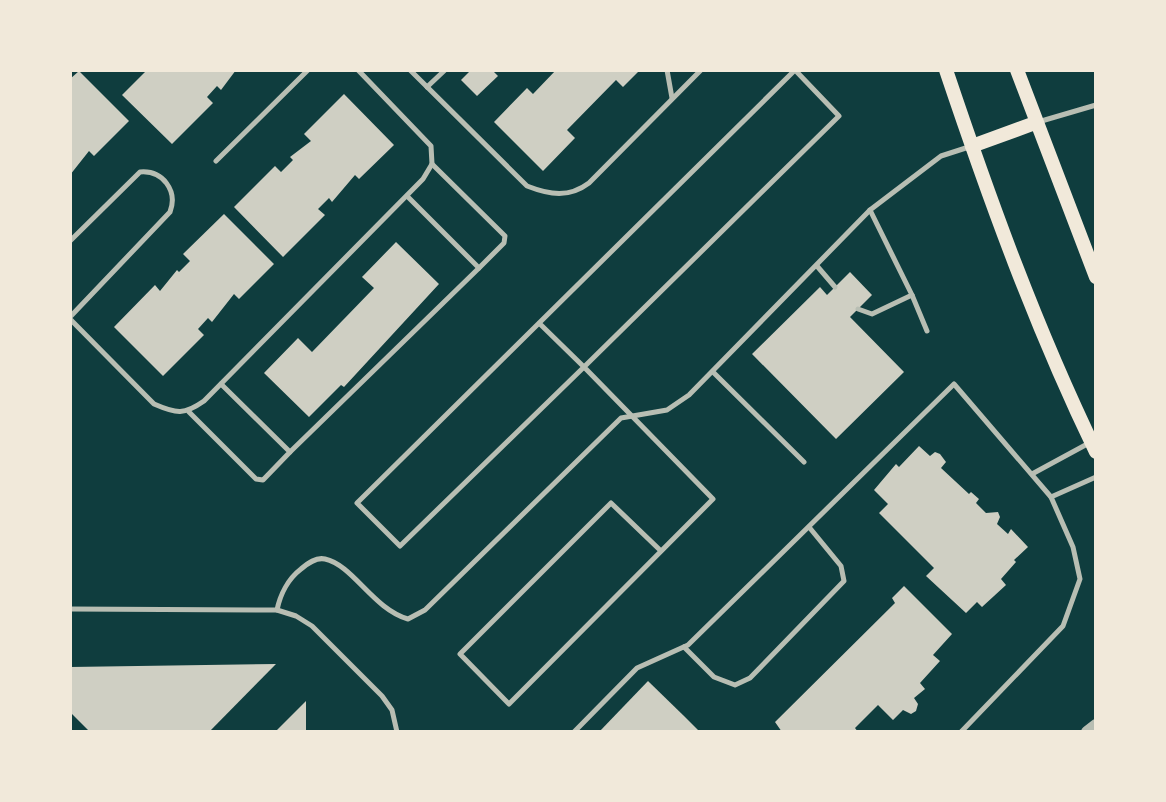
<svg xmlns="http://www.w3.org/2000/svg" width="1166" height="802" font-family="Arial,sans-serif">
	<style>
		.building { fill: #cfcfc3 }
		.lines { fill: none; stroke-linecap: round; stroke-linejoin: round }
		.service { stroke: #b8beb3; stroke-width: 5 }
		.tertiary { stroke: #b8beb3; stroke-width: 12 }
		.secondary { stroke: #f1e9da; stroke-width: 14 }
	</style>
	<rect width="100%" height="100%" fill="#0f3d3e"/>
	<!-- building -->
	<g class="building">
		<path d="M147 70H236L221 90 217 86 207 97 213 103 172 144 122 95Z"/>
		<path d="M471 70H492L498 76 477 96 461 80Z"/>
		<path d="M556 70H640L623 87 616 80 567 130 575 138 543 171 494 122 527 88 533 94Z"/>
		<path d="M79 71 129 121 94 156 89 151 70 175V79Z"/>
		<path d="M344 94 394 145 359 179 355 175 332 202 329 198 318 209 325 215 283 257 234 207 275 166 281 172 293 160 290 157 311 141 304 134Z"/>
		<path d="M224 214 274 264 239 299 234 294 212 322 208 318 198 329 204 335 163 376 114 327 155 285 160 291 177 270 179 272 190 261 183 254Z"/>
		<path d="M396 242 439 284 344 387 341 385 309 417 264 373 298 338 312 352 374 288 362 277Z"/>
		<path d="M850 272 872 295 850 317 904 372 836 439 752 354 820 287 827 295Z"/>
		<path d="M919 446 930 456 935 452 940 454 946 462 941 468 969 494 971 492 979 499 976 503 986 513 998 512 1000 517 997 524 1008 534 1011 529 1028 547 1014 560 1016 562 1001 579 1006 585 982 607 977 602 966 613 926 576 934 568 879 513 888 504 874 490 896 464 899 467Z"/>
		<path d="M904 586 952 634 933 655 940 661 920 683 925 689 914 698 918 704 916 711 911 714 903 710 893 720 878 705 855 728 858 732H782L775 722 895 603 892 598Z"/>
		<path d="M276 664 209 732H90L70 712V667Z"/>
		<path d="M648 681 685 717 700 732H599Z"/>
		<path d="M306 701V732H275Z"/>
	</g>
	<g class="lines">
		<!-- service -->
		<g class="service">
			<path d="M410 70 527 186C550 195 569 198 589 183L701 70"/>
			<path d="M667 70 672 98"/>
			<path d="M427 87 445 70"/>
			<path d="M1038 122 1096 105"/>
			<path d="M216 161 308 70"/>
			<path d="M407 196 479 268 504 243 505 236 432 164"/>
			<path d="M70 241 140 172C163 170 178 191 170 212L70 317"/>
			<path d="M817 266 835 287"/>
			<path d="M912 295 927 331"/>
			<path d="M858 309 872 314 912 295 870 210"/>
			<path d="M70 319 154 404C177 414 184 415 204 401L423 179 432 164 431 146 358 70"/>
			<path d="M539 323 584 367 839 116 795 70 357 503 400 546 584 367 713 499 509 704 460 654 611 503 661 551"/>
			<path d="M714 373 804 462"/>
			<path d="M189 412 256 479 263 480 290 452 221 384"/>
			<path d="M290 452 479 268"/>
			<path d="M1032 474 1091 442"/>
			<path d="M1051 497 1096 477"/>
			<path d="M70 609 277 610 296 616 312 626 382 696 392 710 397 732"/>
			<path d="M277 610C280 595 288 579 301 569 308 563 316 557 325 559 353 565 373 609 408 619L425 610 621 418 667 410 689 395 870 210 941 156 972 146"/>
			<path d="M684 647 714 677 735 685 750 678 844 581 841 566 809 527"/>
			<path d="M574 732 637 668 688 645 954 384 1051 497 1073 547 1080 579 1063 626 961 732"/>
		</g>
		<!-- tertiary -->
		<path class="tertiary" d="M1087 732 1096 725"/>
		<!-- secondary -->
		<g class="secondary">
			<path d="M946 70C990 201 1036 328 1096 452"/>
			<path d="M1017 70 1096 277"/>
			<path d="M972 146 1035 123"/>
		</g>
	</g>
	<!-- border -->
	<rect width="1166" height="802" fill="none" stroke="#f1e9da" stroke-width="144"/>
</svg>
